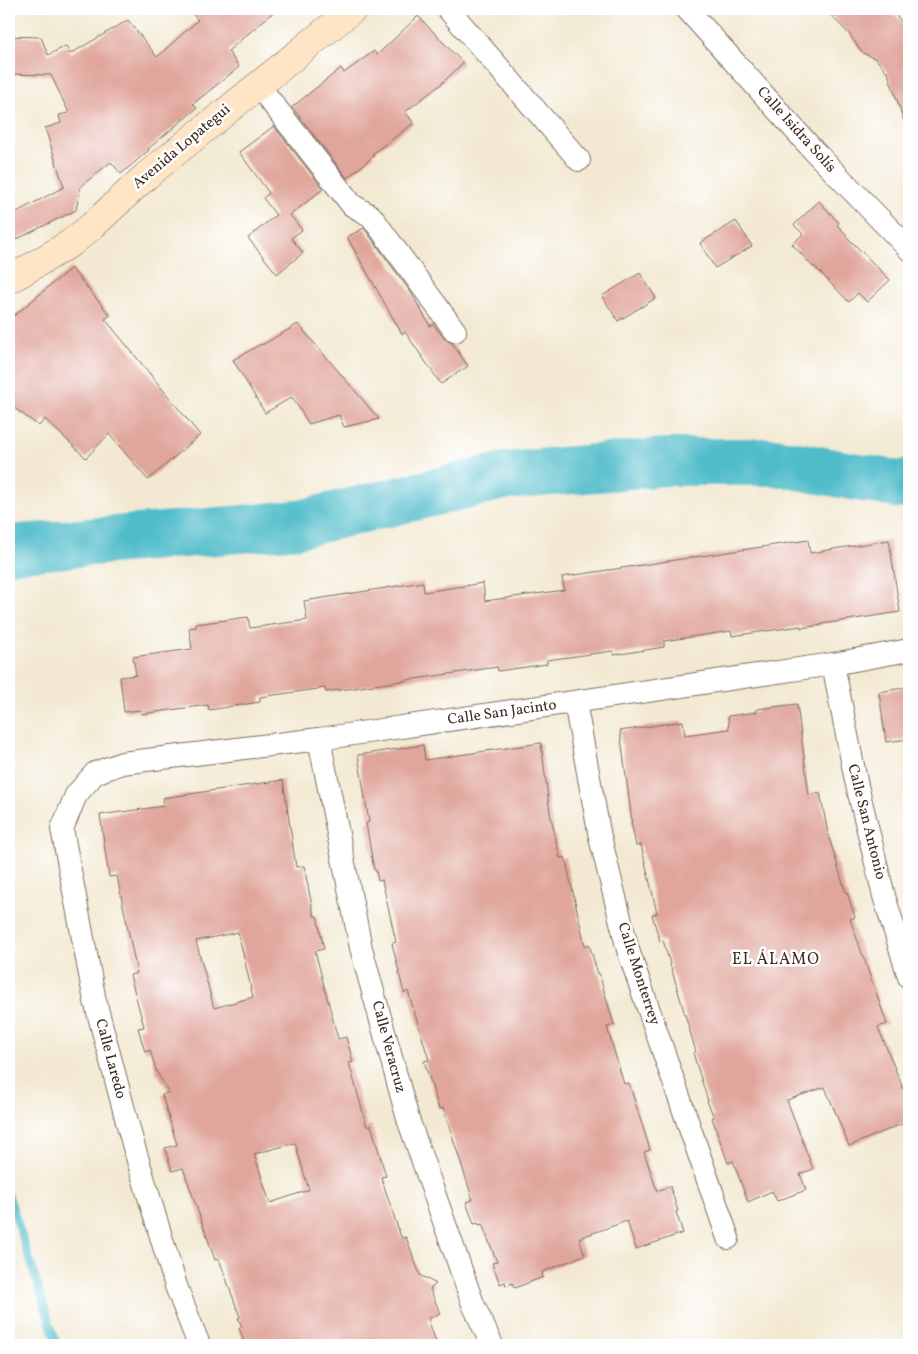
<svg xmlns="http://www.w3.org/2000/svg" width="918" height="1354" font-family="Vollkorn,serif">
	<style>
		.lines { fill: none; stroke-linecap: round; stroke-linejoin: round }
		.stream { stroke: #4fbcca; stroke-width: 8 }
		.river { stroke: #4fbcca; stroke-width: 48 }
		.building { fill: #e0a69b; fill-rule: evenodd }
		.street-casing { stroke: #7b6d5d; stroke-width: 24 }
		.secondary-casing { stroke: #7b6d5d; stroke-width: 29 }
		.street { stroke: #fff; stroke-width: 22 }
		.secondary { stroke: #fee5c5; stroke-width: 28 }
		.labels { text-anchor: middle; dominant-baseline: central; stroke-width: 5; stroke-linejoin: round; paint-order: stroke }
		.street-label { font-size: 15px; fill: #3b2a1e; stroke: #fff }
		.neighbourhood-label { font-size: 16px; letter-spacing: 1px; fill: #3b2a1e; stroke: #fff }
	</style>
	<rect width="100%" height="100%" fill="#fff"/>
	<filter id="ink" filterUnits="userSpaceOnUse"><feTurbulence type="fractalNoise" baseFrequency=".02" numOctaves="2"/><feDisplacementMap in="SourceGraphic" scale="10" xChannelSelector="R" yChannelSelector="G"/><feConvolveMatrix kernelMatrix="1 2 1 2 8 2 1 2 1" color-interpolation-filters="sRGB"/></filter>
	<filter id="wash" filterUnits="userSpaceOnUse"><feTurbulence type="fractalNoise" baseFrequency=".0096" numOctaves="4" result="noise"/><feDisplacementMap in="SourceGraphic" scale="20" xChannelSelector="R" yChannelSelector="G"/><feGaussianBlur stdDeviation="1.12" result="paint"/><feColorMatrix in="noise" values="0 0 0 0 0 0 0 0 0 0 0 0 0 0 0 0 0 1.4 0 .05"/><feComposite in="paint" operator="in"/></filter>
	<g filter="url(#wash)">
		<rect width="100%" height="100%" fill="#f3e9d2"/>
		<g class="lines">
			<!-- stream -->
			<path class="stream" d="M9 1196 57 1345"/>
			<!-- river -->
			<path class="river" d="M9 549 299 524 504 476 666 462H775L901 485 909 483"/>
		</g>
		<g id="blocks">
			<!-- building -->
			<g class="building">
				<path d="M188 9H277L228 51 239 67 193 104 197 108 148 149 149 150 121 174 111 162 81 186 76 210 9 243V216L64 187 45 128 61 123 59 115 69 113 51 75 9 74V36L41 37 48 55 66 46 70 54 128 20 157 57 198 20Z"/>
				<path d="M825 9H890L909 30V124H905L888 73 876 59 865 54 860 50 850 35Z"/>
				<path d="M418 16 463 63 440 85 405 112 414 123 372 154 374 156 347 178 292 107 341 68 344 73 374 51 377 55Z"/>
				<path d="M274 126 323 189 290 215 302 230 291 238 303 253 277 274 248 238 276 215 263 198 269 193 239 152Z"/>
				<path d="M819 201 839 223 837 225 847 235 846 236 890 280 867 302 858 293 849 302 814 266 813 267 792 244 803 234 794 225Z"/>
				<path d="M736 221 752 246 715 268 700 243Z"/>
				<path d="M364 228 412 294 430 326 433 324 445 339 452 343 468 366 441 384 405 332 402 334 347 237Z"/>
				<path d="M71 268 110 315 105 319 200 435 148 480 109 434 86 458 45 419 39 426 9 404V320Z"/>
				<path d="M640 273 656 298 618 321 602 296Z"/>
				<path d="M298 324 379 419 344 427 339 415 309 424 292 397 265 413 233 360 261 344 262 345Z"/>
				<path d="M808 540 810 553 889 540 900 612 822 624V625L801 628V626L732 636 731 631 664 641V647L614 655 613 651 547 660V664L498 671 497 667 326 692 325 688 260 697V702L209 710 208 705 141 714 140 710 124 712 120 677 136 675 133 657 192 649 189 628 196 627V624L248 617 250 628 307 620 304 601 423 582 424 592 483 583 485 601 564 590 562 577Z"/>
				<path d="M909 687V739L886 742 879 692Z"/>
				<path d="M797 704 809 795 820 793 829 838 846 893 847 892 855 917 850 919 887 1024 878 1027 909 1103V1121L849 1146 825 1087 787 1100 813 1169 800 1174 806 1190 777 1201 772 1191 748 1202 733 1161 728 1163 712 1118 714 1117 707 1101H708L693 1053 696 1052 663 940 660 941 652 915 657 913 641 845 636 846 631 821H632L620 731 683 721 685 735 729 729 728 716 757 712V709Z"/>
				<path d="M541 743 550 813 560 858 565 857 585 946 589 944 598 974 599 973 614 1025 607 1027 624 1084 629 1083 650 1150 644 1152 657 1191 670 1186 678 1211 676 1212 683 1233 636 1249 627 1221 579 1238 585 1255 542 1272 543 1277 515 1288 512 1283 506 1286 505 1282 500 1284 492 1263 497 1262 482 1224 479 1225 478 1223 474 1224 466 1202 473 1200 443 1108 439 1109 424 1061 429 1060 408 991 404 993 392 943 396 942 382 880 378 881 376 870H374L366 823 369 822 358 755 423 745 425 760Z"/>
				<path d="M283 780 296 867 304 866 314 916H317L324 949 315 951 338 1039 346 1037 353 1062 349 1063 367 1127 371 1125 386 1176 381 1177 401 1237 402 1238 406 1237 420 1275 436 1284 430 1289 440 1313 428 1319 437 1345H245L239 1328 242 1327 238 1318 240 1317 219 1259 215 1260 183 1168 172 1171 165 1148 177 1145 162 1095 169 1092 156 1071 150 1050 145 1052 138 1028 144 1027 130 975 137 973 117 876 109 877 100 815 164 806 163 798ZM238 932 253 997 214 1008 196 941ZM295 1143 309 1190 270 1203 254 1154Z"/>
			</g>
		</g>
	</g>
	<g filter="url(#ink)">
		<use href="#blocks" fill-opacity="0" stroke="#7b6d5d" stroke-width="1"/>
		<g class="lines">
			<defs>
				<g id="street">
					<path d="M448 9 579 160"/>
					<path d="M687 9 814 151 909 249"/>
					<path d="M258 85 352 205 371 216 455 331"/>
					<path d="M833 664 856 781 884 896 909 977"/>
					<path d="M575 702 600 837 628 950 728 1238"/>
					<path d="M319 739 361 948 408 1119 473 1304 492 1345"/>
					<path d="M199 1345 176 1286 133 1144 95 1001 62 829 76 795 95 773 122 763 319 739 833 664 909 650"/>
				</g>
				<path id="secondary" d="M9 280 71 243 92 226 146 176 353 9"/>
			</defs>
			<!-- street casing -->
			<use href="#street" class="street-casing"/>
			<!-- secondary casing -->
			<use href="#secondary" class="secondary-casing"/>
			<!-- street -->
			<use href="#street" class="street"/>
			<!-- secondary -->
			<use href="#secondary" class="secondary"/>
		</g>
	</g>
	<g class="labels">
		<!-- street labels -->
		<g class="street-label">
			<text transform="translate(796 130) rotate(48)">Calle Isidra Solís</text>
			<text transform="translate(182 147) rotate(-40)">Avenida Lopategui</text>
			<text transform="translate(502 713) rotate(-8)">Calle San Jacinto</text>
			<text transform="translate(866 822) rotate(76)">Calle San Antonio</text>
			<text transform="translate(638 974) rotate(72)">Calle Monterrey</text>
			<text transform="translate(388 1047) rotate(75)">Calle Veracruz</text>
			<text transform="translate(110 1059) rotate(75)">Calle Laredo</text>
		</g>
		<!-- neighbourhood labels -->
		<g class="neighbourhood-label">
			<text x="776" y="960">EL ÁLAMO</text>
		</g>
	</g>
	<!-- margin -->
	<rect width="918" height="1354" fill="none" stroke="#fff" stroke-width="30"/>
</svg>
